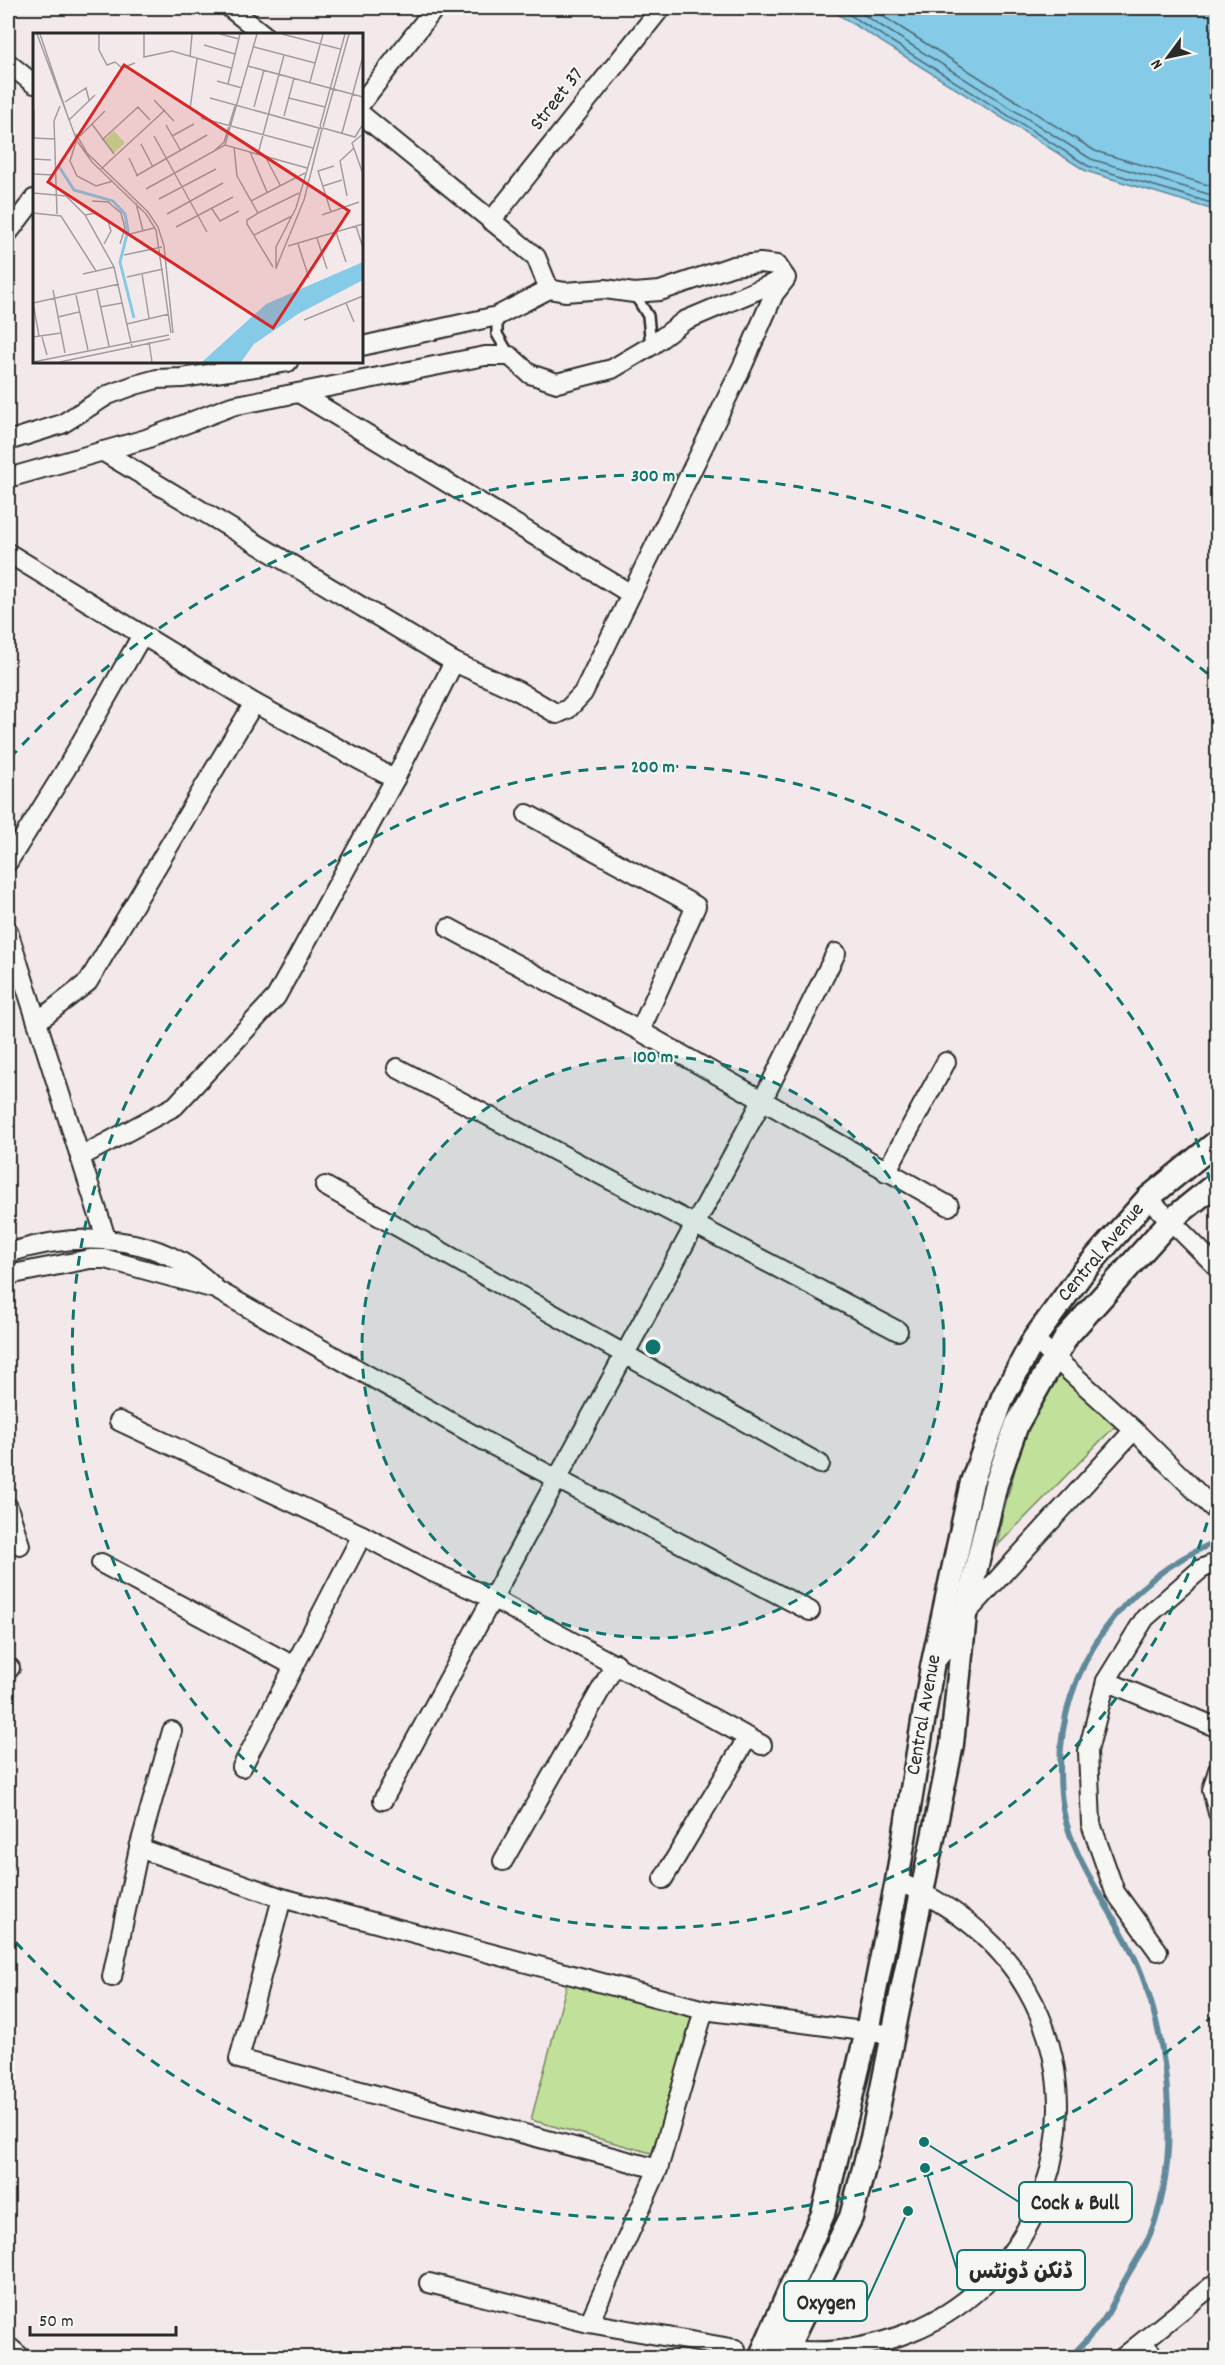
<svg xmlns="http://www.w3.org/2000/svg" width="1225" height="2365" font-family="Dekko,'Playpen Sans Arabic',sans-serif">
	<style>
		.green { fill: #c1e19a; stroke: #768662; stroke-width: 1.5 }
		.water { fill: #85cae6; stroke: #618a9b; stroke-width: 1.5 }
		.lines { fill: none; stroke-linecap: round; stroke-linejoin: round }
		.shore { stroke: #4f6b76; stroke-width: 1.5 }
		.stream { stroke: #618a9b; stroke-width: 6 }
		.service-casing { stroke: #2b2b2b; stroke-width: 14 }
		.minor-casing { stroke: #2b2b2b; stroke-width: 22 }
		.tertiary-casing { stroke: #2b2b2b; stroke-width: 27 }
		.service { stroke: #f6f6f2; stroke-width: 9 }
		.minor { stroke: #f6f6f2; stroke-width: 18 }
		.tertiary { stroke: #f6f6f2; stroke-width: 22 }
		.ring { fill: none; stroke: #0f766e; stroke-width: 3; stroke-dasharray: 10 8 }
		.labels { text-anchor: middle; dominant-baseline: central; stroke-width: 4.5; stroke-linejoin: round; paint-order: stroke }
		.street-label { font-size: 21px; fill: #2b2b2b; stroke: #f6f6f2 }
		.inset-river { fill: none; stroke: #85cae6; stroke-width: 3 }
		.inset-road { fill: none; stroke: #a39c9e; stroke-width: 1.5 }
		.view { fill: #d62828; fill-opacity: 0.15; stroke: #d62828; stroke-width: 3 }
		.inset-edge { fill: none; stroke: #2b2b2b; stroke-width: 3 }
		.centre { fill: #0f766e; stroke: #f6f6f2; stroke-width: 3 }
		.ring-label { font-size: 18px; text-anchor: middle; font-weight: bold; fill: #0f766e; stroke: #f6f6f2; stroke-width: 4.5; stroke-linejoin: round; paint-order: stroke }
		.leader { fill: none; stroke: #0f766e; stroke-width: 2 }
		.callout-dot { fill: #0f766e; stroke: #f6f6f2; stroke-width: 2 }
		.callout { fill: #f6f6f2; stroke: #0f766e; stroke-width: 2 }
		.callout-label { font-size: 22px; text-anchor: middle; font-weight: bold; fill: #2b2b2b }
	</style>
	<rect width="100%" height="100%" fill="#f3e8ea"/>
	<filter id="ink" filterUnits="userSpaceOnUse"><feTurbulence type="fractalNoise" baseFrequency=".0167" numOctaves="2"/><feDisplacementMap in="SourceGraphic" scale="12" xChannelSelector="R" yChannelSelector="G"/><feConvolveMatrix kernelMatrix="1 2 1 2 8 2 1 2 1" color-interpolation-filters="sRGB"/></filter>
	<g filter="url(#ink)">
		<!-- green -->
		<g class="green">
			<path d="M1056 1365 1118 1423 997 1546 1002 1517 1027 1426Z"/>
			<path d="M568 1980 696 2014 659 2155 531 2120Z"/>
		</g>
		<!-- water -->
		<path class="water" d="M828 8H1217V211L1086 171Z"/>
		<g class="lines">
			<!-- shore -->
			<g class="shore">
				<path d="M839 8 1088 166 1218 205"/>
				<path d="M853 8 1091 159 1218 197"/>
				<path d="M870 8 1095 151 1218 188"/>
			</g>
			<!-- stream -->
			<path class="stream" d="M1070 2358C1081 2345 1095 2333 1104 2319 1112 2308 1117 2294 1124 2282 1131 2268 1141 2255 1147 2241 1182 2167 1170 2050 1142 1975 1122 1922 1083 1879 1067 1825 1061 1807 1060 1788 1060 1769 1060 1667 1124 1579 1218 1541"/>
			<defs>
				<g id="service">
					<path d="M634 293 648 316 651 346"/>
					<path d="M497 316V334L510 356"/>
				</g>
				<g id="minor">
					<path d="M230 8 263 34"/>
					<path d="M8 63 34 84"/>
					<path d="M362 102 435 8"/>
					<path d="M362 115 536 257 549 289"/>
					<path d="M491 221 661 8"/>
					<path d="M8 233 34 199"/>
					<path d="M299 393 631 594"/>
					<path d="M8 441 62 424 108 395 135 385 157 379 182 378 288 362"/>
					<path d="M8 478 146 439 232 406 485 356H510L530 374 557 383 612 369 651 346 684 321 786 278 777 265 760 263 733 266 660 291 634 293 605 289 565 292 549 289 497 316 362 346"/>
					<path d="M8 553 254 703 395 779"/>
					<path d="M454 662 518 691 557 714 568 709 583 693 743 365 774 294 785 280"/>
					<path d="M527 814 696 906 640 1031"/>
					<path d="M8 862 66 769 142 635"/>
					<path d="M449 928 640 1031 949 1206"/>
					<path d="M8 931 106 1238"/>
					<path d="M37 1022 88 982 254 703"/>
					<path d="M397 1068 898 1331"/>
					<path d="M80 1157 175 1106 276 997 395 779 454 662 102 451"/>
					<path d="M886 1172 946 1062"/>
					<path d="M325 1186 820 1464"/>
					<path d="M1148 1198 1218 1268"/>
					<path d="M8 1253C78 1231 159 1232 214 1287"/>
					<path d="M8 1275 90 1259H106L215 1289 490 1444 810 1611"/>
					<path d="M1034 1339 1134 1430 1218 1513"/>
					<path d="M119 1421 362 1535 430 1571 492 1598 762 1745"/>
					<path d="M8 1507 20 1545"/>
					<path d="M101 1563 294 1666"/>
					<path d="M937 1660 965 1615 1134 1430"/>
					<path d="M8 1670 10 1668"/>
					<path d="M1106 1681 1218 1728"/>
					<path d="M242 1767 362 1535"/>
					<path d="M1218 1770 1212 1790 1218 1813"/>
					<path d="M383 1800 762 1101 836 953"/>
					<path d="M139 1848 282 1898 704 2010 893 2035"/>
					<path d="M503 1861 616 1663"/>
					<path d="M663 1879 748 1737"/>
					<path d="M282 1898 239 2059 658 2169"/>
					<path d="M1158 1951 1115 1892 1091 1824 1088 1751 1106 1681 1145 1618 1201 1569 1218 1562"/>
					<path d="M112 1977 139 1848 172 1731"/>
					<path d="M429 2283 589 2323 736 2349"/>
					<path d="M589 2323 658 2169 704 2010"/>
					<path d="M8 2346 22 2358"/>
					<path d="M776 2348C821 2356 867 2349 910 2332 1042 2280 1098 2113 1027 1990 998 1939 951 1904 897 1881"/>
					<path d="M1150 2351 1154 2358"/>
					<path d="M1122 2358 1218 2281"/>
				</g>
				<g id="tertiary">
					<path d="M760 2358 823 2214 867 2031 897 1881 932 1667 972 1482 1003 1397 1034 1339 1083 1272 1148 1198 1218 1141"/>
					<path d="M782 2358 851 2217 872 2138 952 1744 965 1615 996 1484 1017 1424 1067 1336 1171 1220 1218 1182"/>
				</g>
			</defs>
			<!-- service casing -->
			<use href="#service" class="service-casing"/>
			<!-- minor casing -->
			<use href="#minor" class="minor-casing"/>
			<!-- tertiary casing -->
			<use href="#tertiary" class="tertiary-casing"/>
			<!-- service -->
			<use href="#service" class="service"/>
			<!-- minor -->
			<use href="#minor" class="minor"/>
			<!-- tertiary -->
			<use href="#tertiary" class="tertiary"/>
		</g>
	</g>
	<!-- distance rings -->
	<circle cx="653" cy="1347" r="291" fill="#0f766e" fill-opacity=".12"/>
	<g class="ring">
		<circle cx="653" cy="1347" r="291"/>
		<path d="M1217 1488A581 581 0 1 1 1217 1206"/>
		<path d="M1214 2015A872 872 0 0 1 10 1936M10 758A872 872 0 0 1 1214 679"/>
	</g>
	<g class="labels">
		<!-- street labels -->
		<g class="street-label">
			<text transform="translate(558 100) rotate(-52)">Street 37</text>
			<text transform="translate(1102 1253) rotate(-50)">Central Avenue</text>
			<text transform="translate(925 1715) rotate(-80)">Central Avenue</text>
		</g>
	</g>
	<!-- overview -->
	<g transform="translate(33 33)">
		<rect width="330" height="330" fill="#f3e8ea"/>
		<path d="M81 98 92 110 81 120 70 108Z" fill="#c1e19a"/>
		<path d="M330 229V247L265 281 221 311 208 329H169L233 271Z" fill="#85cae6"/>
		<path class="inset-river" d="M25 132 41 157 80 168 92 181 95 197 87 229 101 285"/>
		<path class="inset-road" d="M4 1 44 108 59 129 113 181 123 197 138 300M7 1 36 87M66 1V17L74 32 82 29 89 35 102 30M111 1V24L139 18 198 35M187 1 206 6M249 1 307 16M171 12 202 21M221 14 282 30M157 24 159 1M215 33 330 64M184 48 209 55M277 49 290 1M195 51 207 1M256 65 292 74M121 67 141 88M32 69 53 55 56 67M221 74 231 37M157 76 164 26M1 77V105M251 83 261 45M168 85 280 115M36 87 62 62M59 91 81 121M133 92 148 118M287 93 312 1M290 94 316 1M286 95 177 65 289 96 287 93M290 95 322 104 330 91M309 100 330 23M43 101 54 120 115 179 125 194 131 213 140 300M330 101 319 110 330 141M47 103 72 78M121 103 174 199M139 103 161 91M0 105 21 106M69 107 105 74 117 87M43 109 37 128 44 143 63 153 80 148M108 111 120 134M192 112 274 135M201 114 204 143 225 180 266 160M181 118 191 109 202 73M217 119 234 159M225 121 251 22M232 123 247 152M96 125 104 142M0 126 18 127M68 136 132 77M0 141 21 142M103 143 174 102M290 153 309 147M113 156 192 112 224 1M0 160 33 163 52 182 81 234 99 314M314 163 307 128 321 115M126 166 183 136M59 168 75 169 88 180 92 195 87 211M218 168 272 140M103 170 110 198M179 176 187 188 206 178M298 179 285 138 301 133M0 180 28 183 63 238M225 180 214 187V191L240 234M24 181 21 88 27 73M134 181 190 150M52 182 63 180 75 188 78 198 71 211M289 182 326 169M323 193 330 215M143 194 200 164M303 199 313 229M97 201 121 195M221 202 259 183M284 205 294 236M265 211 276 245M255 213 330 191M91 222 129 214M243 235 271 167 289 96M243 236V214L263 175 286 96M50 241 81 234M109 241 116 285M94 244 130 236M20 257 32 320M64 257 76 313M43 262 55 317M0 270 86 251M0 270 6 303M313 270 321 289M67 274 89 270M25 284 46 279M271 287 330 263M94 291 136 281M0 304 28 300M9 304 14 322M116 309 119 329M0 329 136 302M27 329 137 306"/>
		<path class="view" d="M91 32 316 178 240 295 15 149Z"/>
		<rect width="330" height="330" class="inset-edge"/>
	</g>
	<circle cx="653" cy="1347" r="9" class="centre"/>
	<g class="ring-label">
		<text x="653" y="481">300 m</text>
		<text x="653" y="772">200 m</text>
		<text x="653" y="1062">100 m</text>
	</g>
	<!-- callouts -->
	<path class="leader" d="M924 2142L1019 2202M925 2168L957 2270M908 2211L867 2301"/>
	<g class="callout-dot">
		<circle cx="924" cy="2142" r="6"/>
		<circle cx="925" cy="2168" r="6"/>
		<circle cx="908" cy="2211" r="6"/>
	</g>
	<g class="callout">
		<rect x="1019" y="2182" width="113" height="40" rx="6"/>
		<rect x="957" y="2250" width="128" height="40" rx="6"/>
		<rect x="784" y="2281" width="83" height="40" rx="6"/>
	</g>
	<g class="callout-label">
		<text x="1075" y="2209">Cock &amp; Bull</text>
		<text x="1021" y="2278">ڈنکن ڈونٹس</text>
		<text x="826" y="2309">Oxygen</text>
	</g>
	<!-- margin -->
	<rect width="1225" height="2365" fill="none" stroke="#f6f6f2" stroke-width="30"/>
	<rect x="15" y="15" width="1195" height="2335" fill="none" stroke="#2b2b2b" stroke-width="2" filter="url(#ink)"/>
	<!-- north arrow -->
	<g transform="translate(1168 57) rotate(237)" stroke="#f6f6f2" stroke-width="4.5" paint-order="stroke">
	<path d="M0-4.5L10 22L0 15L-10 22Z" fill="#2b2b2b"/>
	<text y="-9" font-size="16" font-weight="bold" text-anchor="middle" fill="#2b2b2b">N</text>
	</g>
	<!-- scale -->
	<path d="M30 2326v9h146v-9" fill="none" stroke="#2b2b2b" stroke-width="3"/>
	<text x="39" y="2326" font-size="18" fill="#2b2b2b" stroke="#f6f6f2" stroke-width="4.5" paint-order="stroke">50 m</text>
</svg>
